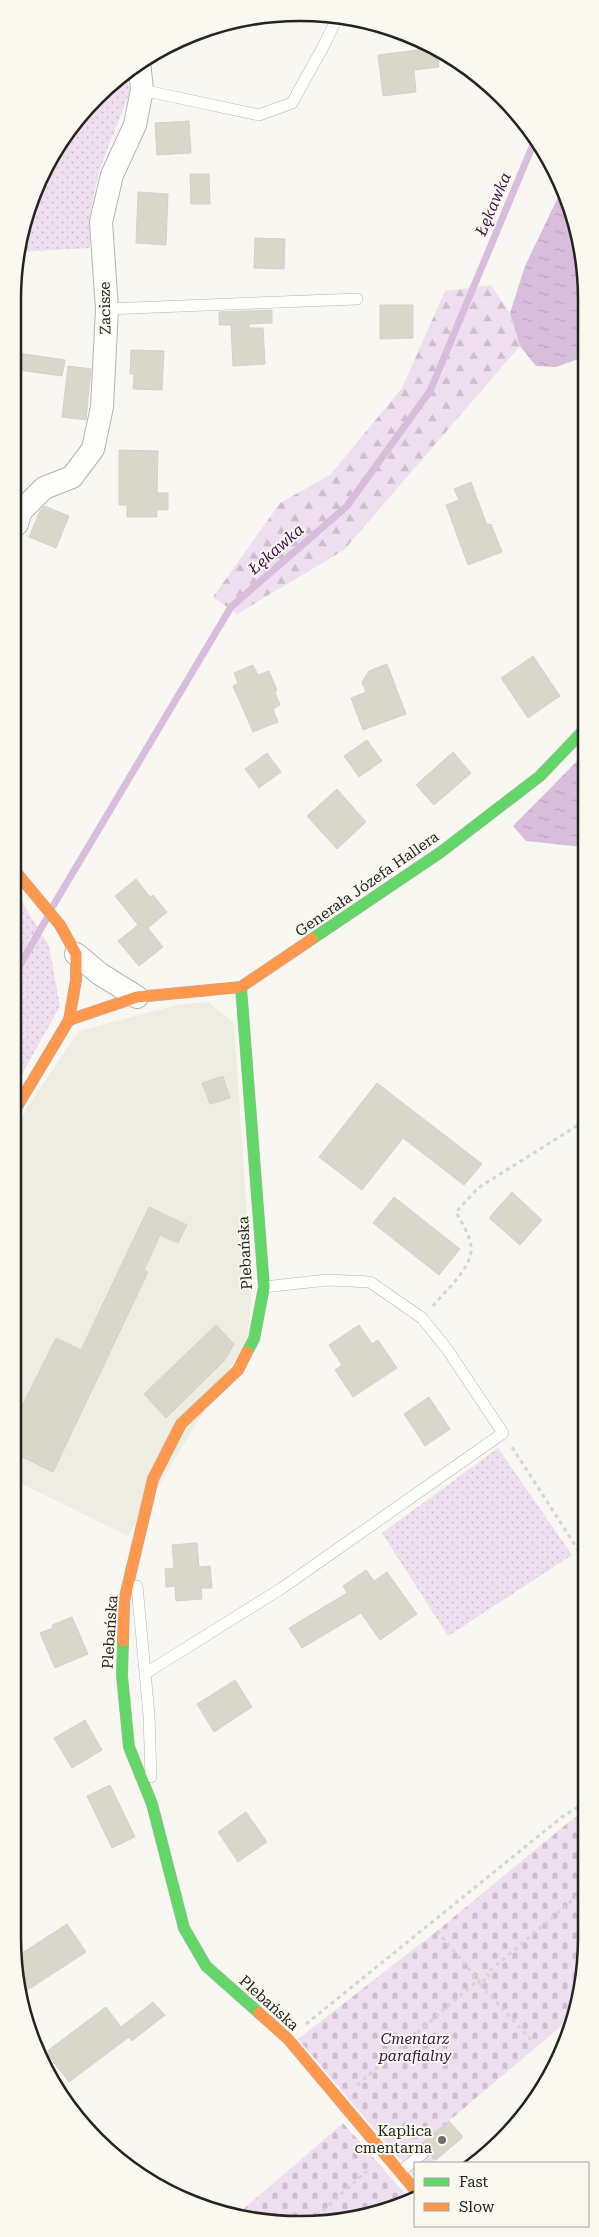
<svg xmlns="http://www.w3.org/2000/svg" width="599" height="2237" font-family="'Roboto Serif',serif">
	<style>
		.built { fill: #eeede1 }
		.grass { fill: url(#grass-dots) }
		.forest { fill: url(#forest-firs) }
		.cemetery { fill: url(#cemetery-stones) }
		.water { fill: url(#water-ripples) }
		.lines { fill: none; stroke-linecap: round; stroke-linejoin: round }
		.stream { stroke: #d9bddd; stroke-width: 7 }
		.building { fill: #d9d7c9; stroke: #d2d1cd }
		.lane-casing { stroke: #b3b3af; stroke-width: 12 }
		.street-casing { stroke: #b3b3af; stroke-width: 24 }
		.fast-casing { stroke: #b3b3af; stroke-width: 12 }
		.slow-casing { stroke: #b3b3af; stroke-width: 12 }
		.path { stroke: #d5d5d4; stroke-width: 3; stroke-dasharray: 4 4; stroke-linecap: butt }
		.lane { stroke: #fefefd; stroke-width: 11 }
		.street { stroke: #fefefd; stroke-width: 22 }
		.fast { stroke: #63d668; stroke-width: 11 }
		.slow { stroke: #ff974d; stroke-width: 11 }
		.poi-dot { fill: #6f6e6a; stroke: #faf9f0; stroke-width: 2 }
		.labels { text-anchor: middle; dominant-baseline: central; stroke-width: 4; stroke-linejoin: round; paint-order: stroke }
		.street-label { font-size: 15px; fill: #252421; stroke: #faf9f0 }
		.park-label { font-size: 15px; font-style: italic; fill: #400f49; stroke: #faf9f0 }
		.poi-label { font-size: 15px; fill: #252421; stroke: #faf9f0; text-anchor: end }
		.water-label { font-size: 16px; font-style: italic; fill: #42104b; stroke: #faf9f0 }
		.rim { fill: none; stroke: #252421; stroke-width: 2.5 }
	</style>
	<defs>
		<pattern id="grass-dots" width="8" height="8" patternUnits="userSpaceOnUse" patternTransform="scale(1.25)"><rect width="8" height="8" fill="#efdef0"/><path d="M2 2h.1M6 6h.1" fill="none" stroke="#cdbece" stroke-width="1.8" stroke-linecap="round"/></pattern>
		<pattern id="forest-firs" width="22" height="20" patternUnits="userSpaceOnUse" patternTransform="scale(1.25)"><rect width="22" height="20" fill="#efdef0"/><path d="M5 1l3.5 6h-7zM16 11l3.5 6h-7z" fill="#cdbece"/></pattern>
		<pattern id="cemetery-stones" width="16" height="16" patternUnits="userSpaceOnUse" patternTransform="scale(1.25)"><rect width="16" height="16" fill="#efdef0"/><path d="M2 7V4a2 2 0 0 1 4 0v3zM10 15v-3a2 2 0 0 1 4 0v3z" fill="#cdbece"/></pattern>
		<pattern id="water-ripples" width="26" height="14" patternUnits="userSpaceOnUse" patternTransform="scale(1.25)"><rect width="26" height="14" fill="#d9bddd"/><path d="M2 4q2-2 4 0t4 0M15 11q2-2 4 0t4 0" fill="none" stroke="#baa2bd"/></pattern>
	</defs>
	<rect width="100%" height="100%" fill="#f8f7f2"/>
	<!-- built -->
	<path class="built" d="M208 1002 234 1023 252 1289 247 1340 128 1536 14 1480 15 1132 27 1107 79 1031 177 1005Z"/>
	<!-- grass -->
	<g class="grass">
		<path d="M126 74 130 92 99 171 90 214V248L18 252V244L61 140Z"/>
		<path d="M16 892 49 946 60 1006 15 1087Z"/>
		<path d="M498 1448 572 1555 448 1636 382 1533Z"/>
	</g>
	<!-- forest -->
	<path class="forest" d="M491 285 510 313 520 346 344 550 237 614 213 597 280 503 330 475 402 388 445 291Z"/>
	<!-- cemetery -->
	<g class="cemetery">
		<path d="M581 1814V1993L573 2016 449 2121 463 2137 432 2163H415V2177L298 2039 437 1931 570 1821Z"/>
		<path d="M343 2123 409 2198 374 2215 280 2224 239 2213Z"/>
	</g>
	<!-- water -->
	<g class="water">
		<path d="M562 189 584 262V357L556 367 536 366 520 346 510 313 525 266Z"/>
		<path d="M583 755V847L526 841 513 826Z"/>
	</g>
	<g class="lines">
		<!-- stream -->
		<g class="stream">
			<path d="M53 906 231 607 347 506 430 391 535 140"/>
			<path d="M16 972 47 918"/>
		</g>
	</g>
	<!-- building -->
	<g class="building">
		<path d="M417 41 436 48 439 67 414 70 416 92 383 96 378 55 418 50Z"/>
		<path d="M189 121 191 153 157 155 155 123Z"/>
		<path d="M190 174H209L210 204H191Z"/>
		<path d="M138 192 168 194 166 245 136 243Z"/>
		<path d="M255 238 285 239 284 269 254 268Z"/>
		<path d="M380 305H413V338L380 339Z"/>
		<path d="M272 310V323L249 324V328H263L265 364 233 366 231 325H219V312Z"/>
		<path d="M131 350 164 351 162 390 133 389 134 374H130Z"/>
		<path d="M18 353 65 360 62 376 18 370Z"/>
		<path d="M68 366 91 369 86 420 62 417Z"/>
		<path d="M119 450 158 451 157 493H168V510H157V517H127V505H119Z"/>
		<path d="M471 482 487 525 491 524 502 552 468 565 446 505 459 500 454 489Z"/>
		<path d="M44 506 69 516 56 548 29 537 40 511Z"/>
		<path d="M533 656 560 696 528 718 501 678Z"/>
		<path d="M387 664 406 714 363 730 351 698 366 692 362 682 369 671Z"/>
		<path d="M253 665 258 675 269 671 277 690 275 692 280 705 273 709 278 722 253 732 233 686 238 683 234 673Z"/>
		<path d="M367 740 382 761 359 777 344 756Z"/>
		<path d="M453 752 471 773 434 805 416 785Z"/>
		<path d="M267 753 281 772 259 788 245 769Z"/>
		<path d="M337 789 366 822 337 849 307 816Z"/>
		<path d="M136 879 150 897 153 895 167 912 148 928 163 947 139 966 118 941 138 925 115 896Z"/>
		<path d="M223 1076 230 1098 210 1104 202 1083Z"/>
		<path d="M377 1083 482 1164 464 1185 403 1138 362 1190 319 1157Z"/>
		<path d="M512 1192 542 1220 520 1245 489 1218Z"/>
		<path d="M394 1197 460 1249 439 1275 373 1223Z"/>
		<path d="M149 1207 187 1225 178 1243 160 1235 144 1270 148 1272 53 1472 14 1453V1422L56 1338 81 1350Z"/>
		<path d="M216 1325 234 1344 225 1360 166 1418 144 1394Z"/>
		<path d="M359 1325 372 1344 378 1340 397 1368 353 1397 335 1370 342 1365 329 1345Z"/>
		<path d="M429 1397 450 1429 425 1446 404 1414Z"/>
		<path d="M197 1543 199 1567 210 1566 212 1588H201L202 1599 176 1601 175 1586 166 1587 165 1569 174 1568 172 1545Z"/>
		<path d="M366 1570 374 1581 387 1572 417 1614 380 1640 361 1613 302 1648 289 1628 347 1593 343 1586Z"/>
		<path d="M72 1617 88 1654 55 1668 40 1633 53 1628 52 1625Z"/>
		<path d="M235 1680 252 1707 214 1732 197 1704Z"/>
		<path d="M85 1720 102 1750 72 1768 54 1738Z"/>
		<path d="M110 1785 135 1837 112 1848 87 1796Z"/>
		<path d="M246 1812 267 1842 238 1862 218 1832Z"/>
		<path d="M67 1924 86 1952 23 1993 16 1957Z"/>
		<path d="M153 2002 165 2015 132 2041 129 2037 69 2082 46 2052 106 2007 121 2027Z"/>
		<path d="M449 2121 463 2137 436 2160 422 2143Z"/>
	</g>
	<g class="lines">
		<defs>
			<g id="lane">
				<path d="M142 90 259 115 292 103 323 47 337 18"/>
				<path d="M107 309 357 299"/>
				<path d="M137 1586 149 1715 151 1777"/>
				<path d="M146 1673 282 1588 503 1433 447 1349 422 1318 370 1282 327 1280 264 1287"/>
				<path d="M400 2172 422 2154"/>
			</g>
			<g id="street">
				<path d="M17 524 21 511 44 488 72 477 93 449 102 407 107 309 101 222 112 175 135 125 142 90 139 61"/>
				<path d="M76 954 100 974 137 997"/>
			</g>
			<g id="fast">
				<path d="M312 939 441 852 540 776 583 731"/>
				<path d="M241 987 264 1287 254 1339 247 1352"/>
				<path d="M123 1641 122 1676 129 1747 152 1804 184 1928 206 1966 259 2013"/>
			</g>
			<g id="slow">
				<path d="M69 1020 137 997 241 987 312 939"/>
				<path d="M15 1110 69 1020 76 980V954L60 925 16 872"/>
				<path d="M123 1641 124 1601 153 1479 181 1424 238 1370 247 1352"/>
				<path d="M259 2013 288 2039 415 2190"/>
			</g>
		</defs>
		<!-- lane casing -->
		<use href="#lane" class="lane-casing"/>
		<!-- street casing -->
		<use href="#street" class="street-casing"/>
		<!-- fast casing -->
		<use href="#fast" class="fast-casing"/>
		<!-- slow casing -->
		<use href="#slow" class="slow-casing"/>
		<!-- path -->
		<g class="path">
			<path d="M433 1306C445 1291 468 1272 471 1252 473 1240 462 1223 456 1212L478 1188 583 1122"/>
			<path d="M512 1447 582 1556"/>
			<path d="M437 1931 478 1980"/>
			<path d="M480 1984 533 2042"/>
			<path d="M306 2024 562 1817 581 1805"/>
			<path d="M357 2085 478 1980 480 1984 489 1976 487 1973 581 1893"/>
			<path d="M311 2221 367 2171"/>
		</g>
		<!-- lane -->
		<use href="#lane" class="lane"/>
		<!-- street -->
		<use href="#street" class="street"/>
		<!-- fast -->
		<use href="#fast" class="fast"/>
		<!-- slow -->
		<use href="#slow" class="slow"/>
	</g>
	<!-- markers -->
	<circle class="poi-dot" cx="442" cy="2140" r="5"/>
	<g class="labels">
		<!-- street labels -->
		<g class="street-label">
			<text transform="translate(105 308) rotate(-91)">Zacisze</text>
			<text transform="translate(367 884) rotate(-35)">Generała Józefa Hallera</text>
			<text transform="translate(245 1253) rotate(-93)">Plebańska</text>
			<text transform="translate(110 1632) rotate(-86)">Plebańska</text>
			<text transform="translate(269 2003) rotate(42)">Plebańska</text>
		</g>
		<!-- park labels -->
		<g class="park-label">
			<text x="415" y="2039">Cmentarz<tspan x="415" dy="17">parafialny</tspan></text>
		</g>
		<!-- poi labels -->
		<g class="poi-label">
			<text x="432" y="2131">Kaplica<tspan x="432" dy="17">cmentarna</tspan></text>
		</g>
		<!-- water labels -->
		<g class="water-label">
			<text transform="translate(493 204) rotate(-67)">Łękawka</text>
			<text transform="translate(276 549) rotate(-41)">Łękawka</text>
		</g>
	</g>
	<!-- crop -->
	<path d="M0 0H599V2237H0ZM299 21H300A278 278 0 0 1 578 299V1938A278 278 0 0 1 300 2216H299A278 278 0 0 1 21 1938V299A278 278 0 0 1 299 21Z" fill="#faf9f0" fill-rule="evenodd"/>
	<path class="rim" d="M299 21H300A278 278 0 0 1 578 299V1938A278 278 0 0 1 300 2216H299A278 278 0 0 1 21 1938V299A278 278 0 0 1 299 21Z"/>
	<!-- legend -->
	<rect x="414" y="2162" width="175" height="65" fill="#faf9f0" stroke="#a5a49d"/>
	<rect x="424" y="2178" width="25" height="8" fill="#63d668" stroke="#a5a49d"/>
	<text x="459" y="2187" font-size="15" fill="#252421">Fast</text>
	<rect x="424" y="2203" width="25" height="8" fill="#ff974d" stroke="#a5a49d"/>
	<text x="459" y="2212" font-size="15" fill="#252421">Slow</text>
</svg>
